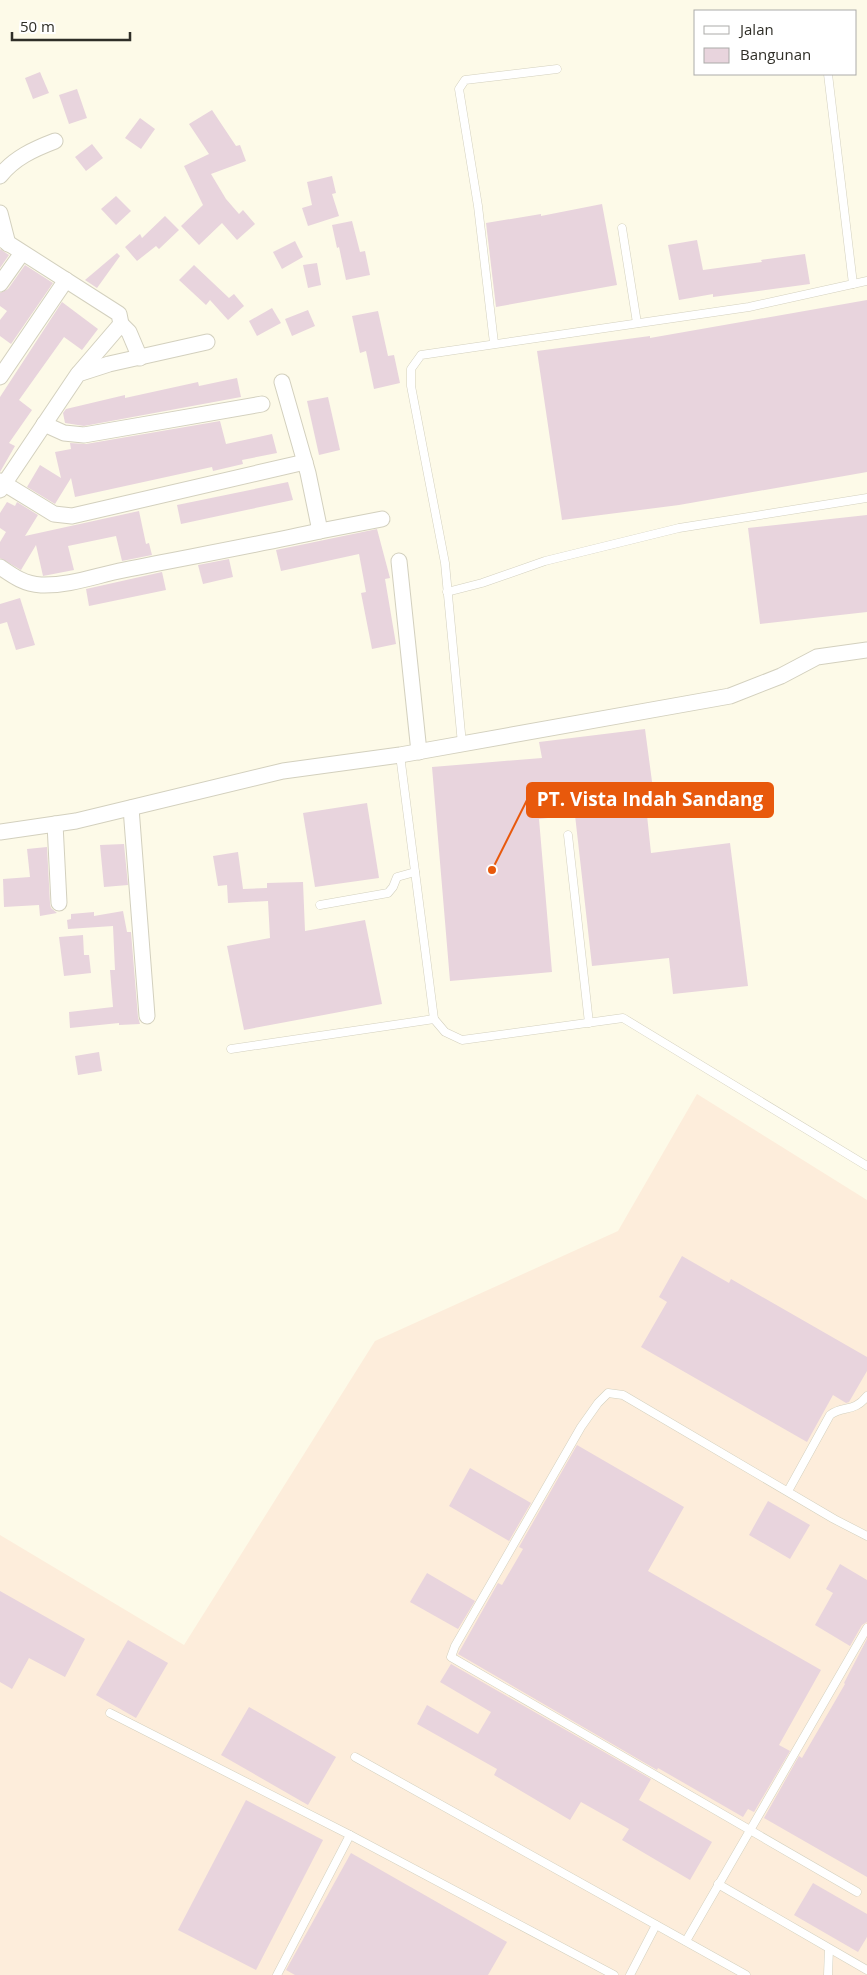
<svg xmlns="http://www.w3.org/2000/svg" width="867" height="1975" font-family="'Open Sans',sans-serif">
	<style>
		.industrial { fill: #fdeddb }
		.building { fill: #e8d4dd }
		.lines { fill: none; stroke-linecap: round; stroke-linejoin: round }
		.lane-casing { stroke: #d3d0be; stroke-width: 9 }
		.street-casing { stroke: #d3d0be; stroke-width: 17 }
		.lane { stroke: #fff; stroke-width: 8 }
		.street { stroke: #fff; stroke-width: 15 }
		.leader { fill: none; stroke: #e8590c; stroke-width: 2 }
		.callout-dot { fill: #e8590c; stroke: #fff; stroke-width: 2 }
		.callout { fill: #e8590c; stroke: #e8590c; stroke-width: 2 }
		.callout-label { font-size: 19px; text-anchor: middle; font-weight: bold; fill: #fff }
	</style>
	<rect width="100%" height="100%" fill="#fdfae8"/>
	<!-- industrial -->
	<path class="industrial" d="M697 1094 867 1200V1975H0V1535L184 1645 375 1341 618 1231Z"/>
	<!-- building -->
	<g class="building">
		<path d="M40 72 49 93 33 99 25 78Z"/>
		<path d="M77 89 87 118 69 124 59 95Z"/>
		<path d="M212 110 236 146 240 145 246 161 211 174 226 199 239 214 243 210 255 224 237 240 222 223 199 245 181 226 203 205 184 166 209 154 189 124Z"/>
		<path d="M140 118 155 129 141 149 125 138Z"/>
		<path d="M92 144 103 158 86 171 75 157Z"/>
		<path d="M332 176 336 193 332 194 339 216 308 226 302 208 312 205 307 182Z"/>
		<path d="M116 196 131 211 116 225 101 209Z"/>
		<path d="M602 204 617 285 496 307 486 223 541 214V216Z"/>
		<path d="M165 216 179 230 159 249 156 246 137 261 125 247 140 234 142 238Z"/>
		<path d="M352 221 360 252 365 251 370 275 346 280 339 247 337 248 332 225Z"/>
		<path d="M697 240 703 270 762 262 761 260 805 254 810 284 713 297V294L679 300 668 245Z"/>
		<path d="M295 241 303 257 282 269 273 252Z"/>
		<path d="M0 249 9 255 0 268Z"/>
		<path d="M117 253 120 256 97 288 85 280Z"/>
		<path d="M317 263 321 285 308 288 303 265Z"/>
		<path d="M25 265 53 283 11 344 0 336V320L7 311 0 306V293L8 289Z"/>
		<path d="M194 265 229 298 234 294 244 306 228 320 210 300 206 305 179 280Z"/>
		<path d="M867 300V472L679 505 562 520 537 351 650 336V338Z"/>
		<path d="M62 302 98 329 82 350 64 337 19 400 32 410 9 443 15 446 0 472V397Z"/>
		<path d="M272 308 281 323 257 336 249 321Z"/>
		<path d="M308 310 315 326 292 336 285 319Z"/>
		<path d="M378 311 388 356 394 355 400 383 374 389 366 351 360 353 352 316Z"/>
		<path d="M237 378 241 397 84 426 65 423 63 413 66 409 125 395V398L198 382 199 386Z"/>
		<path d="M328 397 340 450 319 455 307 401Z"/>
		<path d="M220 421 226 444 272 434 277 453 242 460 243 464 213 471 212 467 75 497 71 478 55 504 27 487 40 465 61 478 55 452 71 449 70 443 86 444Z"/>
		<path d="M288 482 293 500 181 524 177 505Z"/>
		<path d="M7 502 15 506 17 502 38 515 25 536 139 511 146 544 149 543 152 555 122 561 116 536 68 546 74 570 43 576 36 545 21 570 0 558V542L6 532 0 528V513Z"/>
		<path d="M867 515V612L760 624 748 528Z"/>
		<path d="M377 529 390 578 385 579 396 644 372 649 361 593 366 592 359 554 281 571 276 550Z"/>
		<path d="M229 559 233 577 203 584 198 565Z"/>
		<path d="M162 572 166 590 89 606 86 589Z"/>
		<path d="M20 598 35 645 16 650 7 622 0 624V604Z"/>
		<path d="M645 729 655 804 646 806 651 853 730 843 748 986 673 994 669 958 592 966 575 815 539 819 552 972 450 981 432 767 542 758 539 742Z"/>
		<path d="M367 803 379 878 315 887 303 813Z"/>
		<path d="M124 844 128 885 104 887 100 845Z"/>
		<path d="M47 847 50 903 51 908 57 913 40 916 39 905 4 907 3 879 30 877 27 849Z"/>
		<path d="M238 852 243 889 267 888V883L303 882 305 931 365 920 382 1004 244 1030 227 946 270 938 268 901 228 903 227 885 218 886 213 856Z"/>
		<path d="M123 911 127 932H131L138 1017 140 1024 119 1025V1023L70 1028 69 1012 113 1007 110 970H115L113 926 68 929 67 920 71 919V914L94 912V916Z"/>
		<path d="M83 935 84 955H89L91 973 64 976 59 937Z"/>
		<path d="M99 1052 102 1071 78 1075 75 1056Z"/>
		<path d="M682 1256 729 1283 731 1279 867 1357V1371L849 1402 846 1403 833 1395 807 1442 641 1347 667 1302 659 1297Z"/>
		<path d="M577 1445 684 1507 648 1571 821 1670 779 1745 790 1751 754 1812 748 1809 743 1817 658 1768 657 1770 458 1654 498 1583 502 1585 523 1549 519 1547Z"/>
		<path d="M470 1468 531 1503 509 1541 449 1506Z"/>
		<path d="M768 1501 810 1525 790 1559 749 1535Z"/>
		<path d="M840 1564 867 1580V1622L862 1625 850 1646 815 1625 833 1593 826 1589Z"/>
		<path d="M427 1573 475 1601 458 1629 410 1602Z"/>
		<path d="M0 1591 85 1639 65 1677 29 1658 12 1689 0 1682Z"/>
		<path d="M867 1639V1877L764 1818 799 1756 802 1758 845 1684 844 1683Z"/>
		<path d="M128 1640 168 1663 136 1718 96 1695Z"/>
		<path d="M451 1664 651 1779 639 1800 712 1842 690 1880 622 1840 629 1829 581 1802 570 1820 494 1775 497 1769 417 1724 427 1705 478 1734 491 1712 440 1682Z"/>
		<path d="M249 1707 336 1757 308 1805 221 1755Z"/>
		<path d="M246 1800 323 1840 256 1970 178 1930Z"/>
		<path d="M351 1853 507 1942 488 1975H295L286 1970Z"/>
		<path d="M813 1883 867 1914V1937L858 1952 794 1915Z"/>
	</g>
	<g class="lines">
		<defs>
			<g id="lane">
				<path d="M828 74 853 284"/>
				<path d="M622 228 637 323"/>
				<path d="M494 343 478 206 459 89 465 80 557 69"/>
				<path d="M447 592 482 583 545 561 679 528 867 498"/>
				<path d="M462 744 445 563 411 386V369L421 355 749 307 867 281"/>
				<path d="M400 755 434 1019 445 1032 462 1040 623 1018 867 1166"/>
				<path d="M568 835 589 1023"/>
				<path d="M320 905 388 893 393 887 397 877 415 872"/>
				<path d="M231 1049 434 1019"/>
				<path d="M788 1491 830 1415C843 1405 854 1413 867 1396"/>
				<path d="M110 1713 350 1835 614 1975"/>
				<path d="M355 1757 746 1975"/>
				<path d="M718 1884 867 1970"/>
				<path d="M857 1892 451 1657 455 1646 581 1427 598 1403 608 1393 623 1395 834 1519 867 1536"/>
				<path d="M686 1941 867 1628"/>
				<path d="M277 1975 350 1835"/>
				<path d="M630 1975 656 1925"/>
				<path d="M828 1975 829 1949"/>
			</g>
			<g id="street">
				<path d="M0 176C14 158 34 149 55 141"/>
				<path d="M0 213 8 244"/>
				<path d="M0 238 119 314 121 324 79 373"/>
				<path d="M0 284 22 253"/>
				<path d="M121 324 129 332 140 358"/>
				<path d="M0 377 66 280"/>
				<path d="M44 424 64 433 84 435 262 404"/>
				<path d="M0 481 54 514 72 516 305 462"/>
				<path d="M0 490 78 374 109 364 207 342"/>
				<path d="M320 531 382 519"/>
				<path d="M399 561 419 752"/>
				<path d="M0 567C13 576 24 584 41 585 70 586 97 575 124 570 189 557 255 545 320 531L308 473 282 382"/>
				<path d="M131 808 147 1016"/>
				<path d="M55 824 59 903"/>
				<path d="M0 832 76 821 283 771 400 755 730 696 781 676 817 657 867 650"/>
			</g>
		</defs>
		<!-- lane casing -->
		<use href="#lane" class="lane-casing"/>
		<!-- street casing -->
		<use href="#street" class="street-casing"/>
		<!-- lane -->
		<use href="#lane" class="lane"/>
		<!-- street -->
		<use href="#street" class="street"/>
	</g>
	<!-- callouts -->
	<path class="leader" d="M492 870L527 800"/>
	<circle class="callout-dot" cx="492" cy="870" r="5"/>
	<rect class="callout" x="527" y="783" width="246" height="34" rx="5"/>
	<g class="callout-label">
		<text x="650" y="806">PT. Vista Indah Sandang</text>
	</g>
	<!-- legend -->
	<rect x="694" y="10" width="162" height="65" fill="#ffffff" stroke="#acaba9"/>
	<rect x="704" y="26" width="25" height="8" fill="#ffffff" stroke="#acaba9"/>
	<text x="740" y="35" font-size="15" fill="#2f2e27">Jalan</text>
	<rect x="704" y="48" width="25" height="15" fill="#e8d4dd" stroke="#acaba9"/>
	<text x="740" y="60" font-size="15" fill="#2f2e27">Bangunan</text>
	<!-- scale -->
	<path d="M12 32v8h118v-8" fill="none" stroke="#2f2e27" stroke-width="2.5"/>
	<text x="20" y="32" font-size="15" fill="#2f2e27" stroke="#ffffff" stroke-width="4" paint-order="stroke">50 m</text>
</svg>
